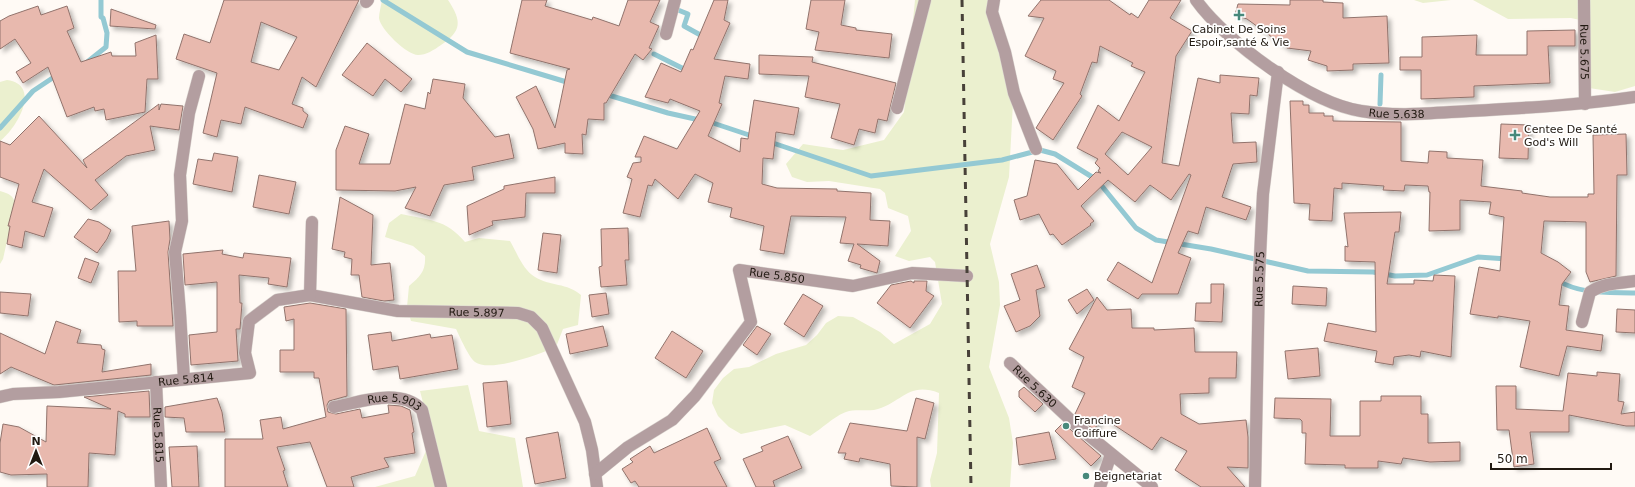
<svg xmlns="http://www.w3.org/2000/svg" width="1635" height="487" font-family="'DejaVu Sans',sans-serif">
	<style>
		.green { fill: #ebf0cf }
		.lines { fill: none; stroke-linecap: round; stroke-linejoin: round }
		.stream { stroke: #94c9d3; stroke-width: 5 }
		.building { fill: #e8b9ae; stroke: #91736c; fill-rule: evenodd; filter: url(#shadow) }
		.street-casing { stroke: #dbd6d1; stroke-width: 13 }
		.street { stroke: #b39ea0; stroke-width: 12 }
		.rail { stroke: #484139; stroke-width: 3; stroke-dasharray: 7 7; stroke-linecap: butt }
		.poi-dot { fill: #47897b; stroke: #fff; stroke-width: 1.5 }
		.labels { text-anchor: middle; dominant-baseline: central; stroke-width: 3.5; stroke-linejoin: round; paint-order: stroke }
		.poi-label { font-size: 11px; fill: #211911; stroke: #fff; text-anchor: start }
		.street-label { font-size: 11px; fill: #211911; stroke: #fff }
	</style>
	<defs>
		<filter id="shadow"><feDropShadow dx="3.5" dy="3.5" stdDeviation="2" flood-color="#0004"/></filter>
	</defs>
	<rect width="100%" height="100%" fill="#fffaf5"/>
	<!-- green -->
	<g class="green">
		<path d="M382 0H448C462 21 462 31 441 45 434 50 426 55 418 55 407 55 380 29 379 18 379 13 381 6 382 0Z"/>
		<path d="M915 0H992L993 32 1013 102 1009 177 990 244 999 282 1000 305 989 367 1009 418 1013 443 1010 487H931L930 480 937 453 939 393C907 381 902 404 874 410 865 411 854 409 846 412 836 415 820 430 810 436L785 425 741 434 729 427 718 416 712 403 714 390 723 378 734 369 749 367 776 354 806 345 817 335 826 323 838 316 853 317 880 332 894 344 930 324 942 304 935 262 930 257 909 261 895 256 911 231 908 216 888 208 885 193 880 189 829 181 807 182 792 177 786 164 803 144 843 150 884 140 904 112Z"/>
		<path d="M1414 0H1451L1423 3Z"/>
		<path d="M1473 0H1635V86L1615 92 1589 88 1580 20 1571 18 1508 19Z"/>
		<path d="M7 80C42 85 17 128 0 141V82Z"/>
		<path d="M0 191C9 194 14 195 15 205L3 259 0 264Z"/>
		<path d="M401 214C428 220 446 219 465 242L479 238 510 241C517 253 523 270 535 277 549 286 568 283 581 295L578 325 563 329 556 347C540 354 490 373 475 362 468 356 460 337 456 329L411 321 407 307 409 286C420 277 426 271 425 256L413 246 385 237 389 223Z"/>
		<path d="M468 385 479 431 515 438 523 487H375L415 476 432 437 420 391Z"/>
	</g>
	<g class="lines">
		<!-- stream -->
		<g class="stream">
			<path d="M383 0 467 52 570 83"/>
			<path d="M673 8 688 14 684 26 704 37"/>
			<path d="M654 54 688 71"/>
			<path d="M86 63 106 47 107 33 103 18 101 17V0"/>
			<path d="M605 94 668 113 713 123 755 137"/>
			<path d="M1380 104 1381 75"/>
			<path d="M0 128 33 91 57 75"/>
			<path d="M770 142 871 176 1002 160 1040 150 1055 154 1097 180 1136 228 1156 240 1211 249 1308 271 1373 272 1395 276 1427 275 1478 257 1507 259"/>
			<path d="M1557 280C1581 295 1608 292 1635 293"/>
		</g>
	</g>
	<!-- building -->
	<g class="building">
		<path d="M224 0H359L316 87 302 77 292 104 303 108V111L308 115 303 128 245 107 241 124 221 120 217 137 203 133 217 73 176 59 184 34 210 43ZM261 22 297 37 279 70 251 62Z"/>
		<path d="M522 0H547L545 6 592 20 593 17 619 26 628 0H660L650 22 659 26 649 48 652 49 643 60 635 54 606 103H604V120L588 119 586 135 582 134 583 154 565 153V143L538 149 533 129 516 97 536 86 555 128 567 70 570 69 510 53Z"/>
		<path d="M714 0H728L724 20 730 23 714 59 750 64 748 79 725 76 719 103 722 104 708 136 740 152 741 138 748 139 754 100 799 108 794 135 776 132 773 159 763 158 762 184 777 188 837 189V191L871 193 870 220 890 221 888 246 857 244 880 261 877 273 860 268 861 265 848 261 854 244 840 243 846 217 791 216 784 254 760 250 764 226 730 217 732 208 708 202 713 183 695 174 678 199 655 179 652 186 648 185 640 217 623 213 632 179 627 177 633 163 641 162V157H635L644 136 677 149 700 111 670 99 668 103 645 97 661 63 681 72 691 49 693 50Z"/>
		<path d="M811 0H845L841 25 856 28V30L892 34 889 58 815 50 819 32 806 29Z"/>
		<path d="M1041 0H1109L1130 15 1131 13 1138 18 1149 0H1181L1170 18 1192 31 1176 56 1162 163 1179 166 1198 78 1220 83V75L1259 78 1257 96 1250 95 1249 114 1231 113 1233 143 1256 142 1257 162 1233 164 1222 197 1251 207 1246 220 1206 207 1198 234 1188 231 1178 253 1191 258 1178 294H1142L1138 299 1107 280 1118 262 1152 283 1191 175 1189 174 1171 200 1150 185 1135 202 1108 180 1081 206 1094 221 1090 224 1091 225 1062 245 1053 234 1050 235 1039 214 1020 220 1014 200 1027 196 1035 160 1057 164 1078 190 1096 172 1101 173 1098 171 1100 168 1095 163 1098 159 1077 148 1098 105 1119 121 1145 72 1131 66 1133 63 1100 46 1097 63 1092 62 1080 94 1082 96 1053 140 1036 128 1064 83 1053 79 1056 71 1025 56 1044 18 1028 16ZM1122 132 1152 147 1128 175 1105 154Z"/>
		<path d="M1290 0H1323V2L1343 3V18L1387 16 1389 63 1353 64V70L1327 71V66L1308 60 1311 51 1287 48 1247 19 1235 15 1238 4 1290 5Z"/>
		<path d="M38 6 41 15 67 6 74 28 67 31 81 62 111 52 112 56H136L135 43 156 35 158 79H147L145 112 106 120 104 109 95 111 94 107 67 117 48 67 23 83 16 72 31 63 15 39 0 49V21L9 16Z"/>
		<path d="M111 9 156 25 155 29 110 26Z"/>
		<path d="M1575 30V46H1548L1550 83 1474 86V97L1421 99V70H1400V57H1422V37L1477 35 1476 55H1527V31Z"/>
		<path d="M367 43 412 79 401 92 385 79 373 96 342 75Z"/>
		<path d="M759 55 813 57 812 62 896 83 887 121 878 119 875 133 859 129 854 145 831 138 840 104 805 97 809 76 759 74Z"/>
		<path d="M433 79 465 84 463 98 495 137 509 134 514 158 472 167 474 180 444 185 430 216 405 208 416 187 395 191 336 190V150L345 126 369 134 359 164H390L405 104 425 109 428 92 430 94Z"/>
		<path d="M1290 101H1303V105H1309V113H1324V116H1333V121L1401 122V161L1428 163 1429 151 1447 152V158L1483 160 1481 186 1522 191V193L1550 197H1588V194H1594L1593 135 1626 134 1627 175H1617L1616 276 1590 282 1586 272V222L1544 221 1541 253 1558 262 1571 272 1562 284 1559 305 1569 306 1566 330 1603 335 1601 351 1567 346 1559 376 1520 367 1530 321 1498 316V318L1470 314 1479 267 1500 271 1504 217 1489 214 1491 202 1460 200V230L1429 231 1430 192H1429L1428 186 1405 185 1404 191 1383 190 1384 186 1342 183V189L1334 188 1332 221 1309 220 1310 204 1294 203Z"/>
		<path d="M159 104V110L161 104 183 106 179 130 150 126 155 150 126 156 95 180 108 195 91 210 44 169 32 202 53 208 44 237 25 231 22 248 7 244 10 226H8L19 184 0 177V141L10 145 39 116 87 168 83 160Z"/>
		<path d="M1501 124 1529 125 1528 159 1499 158Z"/>
		<path d="M214 153 238 157 232 192 193 184 198 159 212 161Z"/>
		<path d="M259 175 296 182 289 214 253 207Z"/>
		<path d="M555 177V193H526L525 217 492 221 493 225 469 235 467 206 504 189V186Z"/>
		<path d="M340 197 373 215 371 265 390 263 394 300 384 301 362 297 359 275H351L352 259 344 257 345 252 332 249Z"/>
		<path d="M1401 212 1399 232H1395L1387 284H1414V280L1433 281 1434 275 1455 276 1451 357 1421 351 1420 357 1409 355 1394 357 1393 365 1375 362 1377 351 1324 341 1328 323 1376 332 1375 262 1345 261V246L1348 247 1344 213Z"/>
		<path d="M88 219 99 222 111 230 107 239 97 253 74 237Z"/>
		<path d="M169 221 170 239 168 252 173 326H137V321L119 322 118 271H136L132 226Z"/>
		<path d="M628 228 629 260H625L627 285 601 287 599 267 602 266 601 229Z"/>
		<path d="M543 233 561 235 557 273 538 270Z"/>
		<path d="M223 250 222 254 243 258 244 253 291 258 287 287 268 284 269 278 239 275 240 303H242L240 329H236L238 361 191 365 189 335 217 332V282L185 285 183 254Z"/>
		<path d="M85 258 99 263 91 283 78 278Z"/>
		<path d="M1037 265 1045 287 1036 290 1040 316 1030 326 1016 332 1004 306 1020 300 1011 274Z"/>
		<path d="M911 281 914 283V281H927L926 291 934 296 910 328 877 303 891 285Z"/>
		<path d="M1211 284H1224L1222 322 1195 321 1196 303H1211Z"/>
		<path d="M1293 286 1327 288 1326 306 1292 304Z"/>
		<path d="M1087 289 1094 300 1077 314 1068 300Z"/>
		<path d="M0 292 31 294 28 316 0 313Z"/>
		<path d="M606 293 609 314 592 317 589 295Z"/>
		<path d="M803 294 823 306 804 337 784 324Z"/>
		<path d="M1097 297 1107 310 1131 309 1132 328H1154V330L1194 328 1195 352H1237L1236 378H1209V393L1180 394 1181 414 1199 424 1246 420 1248 437V468L1227 467 1245 487H1201L1175 470 1187 451 1161 437 1152 450 1102 417 1094 430 1075 414 1085 393 1072 387 1084 357 1069 349Z"/>
		<path d="M310 303 346 309 347 396 329 401 327 405 328 412 336 414 360 409 362 418 389 413 388 405 401 406 410 410 414 432 412 433 415 453 384 458 389 467 351 477 354 487H327L310 442 277 447 285 470 283 471 288 487H225V439H263L260 420 281 417 283 429 326 417 319 378H314V372H280V350H294V319L286 321 284 307Z"/>
		<path d="M1617 309 1635 310V333L1616 332Z"/>
		<path d="M56 321 81 330 77 343 101 345 102 349 105 350 102 372 151 364V375L54 385 11 367 0 374V333L45 354Z"/>
		<path d="M603 326 608 346 570 354 566 334Z"/>
		<path d="M757 326 771 334 757 355 743 345Z"/>
		<path d="M672 331 703 351 686 378 655 358Z"/>
		<path d="M391 332 392 341 430 334 431 338 452 335 458 369 400 379 398 366 373 370 368 335Z"/>
		<path d="M1318 348 1320 376 1288 379 1285 351Z"/>
		<path d="M1597 372 1620 374 1618 401 1624 402 1621 414 1635 412V426H1626L1569 415V432H1530L1534 464 1514 467 1509 430H1497L1496 386H1516V409L1563 411 1568 373 1597 376Z"/>
		<path d="M507 381 511 424 487 427 483 383Z"/>
		<path d="M1024 387 1043 404 1035 412 1019 397V391Z"/>
		<path d="M149 391 150 417H125V414L118 411 115 455 89 453 88 487H47V474L11 475 0 472V443L3 424 19 427 46 442 47 406 111 409 84 397Z"/>
		<path d="M1381 396H1421V414H1428V443L1460 442V461L1430 462 1403 458 1401 464 1378 461V468H1345V465L1305 464 1306 433H1302V421L1300 419 1274 418 1275 398 1331 399 1330 436H1360V401H1381Z"/>
		<path d="M217 398 222 412 225 432H186L184 418 165 417V407Z"/>
		<path d="M916 398 934 403 925 439 917 437V487L891 486 890 464 860 458 859 462 844 459 846 453H838L850 423 907 431Z"/>
		<path d="M1063 423 1101 456 1091 466 1055 431Z"/>
		<path d="M707 428 721 459 714 462 727 487H639L635 481 631 483 622 469 633 462 630 459 650 446 654 453Z"/>
		<path d="M558 432 566 478 535 484 526 438Z"/>
		<path d="M1049 432 1056 459 1019 465 1016 438Z"/>
		<path d="M788 436 802 468 773 481 775 487H756L743 459 763 451 761 447Z"/>
		<path d="M197 446 199 487H172L169 447Z"/>
	</g>
	<g class="lines">
		<defs>
			<g id="street">
				<path d="M994 0 992 12 1005 52 1014 93 1036 149"/>
				<path id="s1" d="M1196 0C1226 42 1310 103 1361 111 1397 117 1433 113 1469 111 1525 108 1580 105 1635 97"/>
				<path id="s2" d="M1584 0 1585 104"/>
				<path d="M366 2 368 0"/>
				<path d="M666 34 675 0"/>
				<path d="M897 108 925 0"/>
				<path id="s3" d="M312 222 310 295 398 311 518 313 531 317 542 328 585 422 592 450 597 487"/>
				<path d="M1582 322 1590 292C1604 283 1619 283 1635 281"/>
				<path id="s4" d="M1010 363 1076 425 1152 487"/>
				<path d="M184 379 180 313 175 252 182 221 180 175 189 113 199 76"/>
				<path id="s5" d="M156 382 161 487"/>
				<path id="s6" d="M0 397 13 394 59 392 250 373 245 353 249 321 277 300 310 295"/>
				<path id="s7" d="M334 407C361 402 401 387 422 410L441 487"/>
				<path id="s8" d="M595 474 628 447 672 420 695 396 751 322 739 270 853 286 912 273 967 276"/>
				<path d="M1100 487 1111 454"/>
				<path id="s9" d="M1255 487 1259 278 1263 194 1278 72"/>
			</g>
		</defs>
		<!-- street casing -->
		<use href="#street" class="street-casing"/>
		<!-- street -->
		<use href="#street" class="street"/>
		<!-- rail -->
		<path class="rail" d="M962 0 971 487"/>
	</g>
	<!-- markers -->
	<g class="poi-dot">
		<path d="M1237 9h4v4h4v4h-4v4h-4v-4h-4v-4h4z"/>
		<path d="M1513 129h4v4h4v4h-4v4h-4v-4h-4v-4h4z"/>
		<circle cx="1066" cy="426" r="4"/>
		<circle cx="1086" cy="476" r="4"/>
	</g>
	<g class="labels">
		<!-- poi labels -->
		<g class="poi-label">
			<text x="1239" y="29" text-anchor="middle">Cabinet De Soins<tspan x="1239" dy="13">Espoir,santé &amp; Vie</tspan></text>
			<text x="1524" y="129">Centee De Santé<tspan x="1524" dy="13">God's Will</tspan></text>
			<text x="1074" y="420">Francine<tspan x="1074" dy="13">Coiffure</tspan></text>
			<text x="1094" y="476">Beignetariat</text>
		</g>
		<!-- street labels -->
		<g class="street-label">
			<text stroke="none"><textPath href="#s2" startOffset="52">Rue 5.675</textPath></text>
			<text stroke="none"><textPath href="#s1" startOffset="238">Rue 5.638</textPath></text>
			<text stroke="none"><textPath href="#s8" startOffset="312">Rue 5.850</textPath></text>
			<text stroke="none"><textPath href="#s9" startOffset="208">Rue 5.575</textPath></text>
			<text stroke="none"><textPath href="#s3" startOffset="241">Rue 5.897</textPath></text>
			<text stroke="none"><textPath href="#s6" startOffset="187">Rue 5.814</textPath></text>
			<text stroke="none"><textPath href="#s4" startOffset="34">Rue 5.630</textPath></text>
			<text stroke="none"><textPath href="#s7" startOffset="62">Rue 5.903</textPath></text>
			<text stroke="none"><textPath href="#s5" startOffset="53">Rue 5.815</textPath></text>
		</g>
	</g>
	<!-- north arrow -->
	<g transform="translate(36 451)" stroke="#ffffff" stroke-width="3" paint-order="stroke">
	<path d="M0-3L7 15L0 10L-7 15Z" fill="#211911"/>
	<text y="-6" font-size="11" font-weight="bold" text-anchor="middle" fill="#211911">N</text>
	</g>
	<!-- scale -->
	<path d="M1491 463v6h120v-6" fill="none" stroke="#211911" stroke-width="2"/>
	<text x="1497" y="463" font-size="12" fill="#211911" stroke="#ffffff" stroke-width="3" paint-order="stroke">50 m</text>
</svg>
